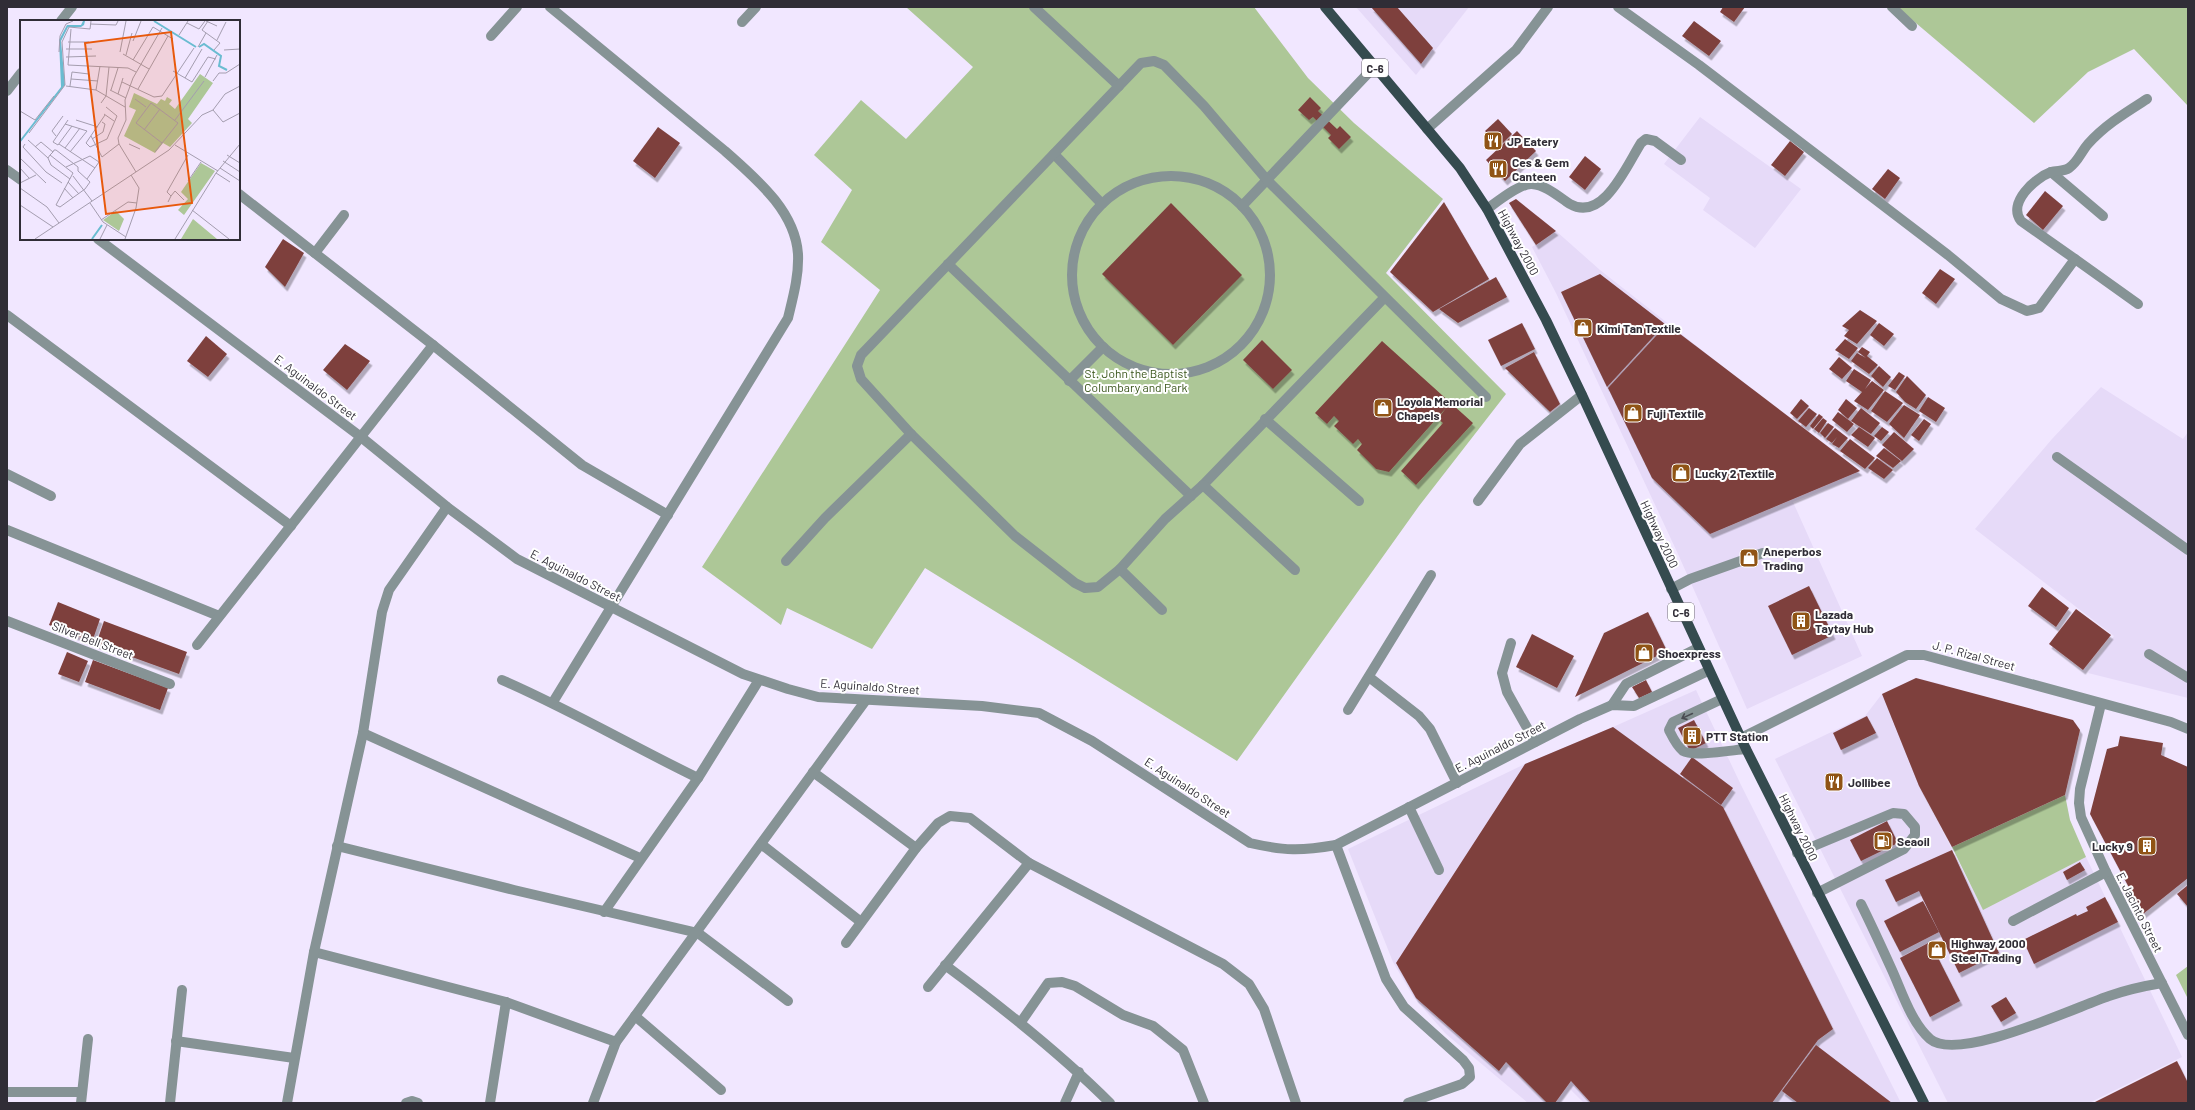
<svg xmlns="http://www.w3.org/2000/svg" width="2195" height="1110" font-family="Barlow,sans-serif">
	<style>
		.built { fill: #e6daf8 }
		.green { fill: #adc797 }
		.building { fill: #7e413e; filter: url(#shadow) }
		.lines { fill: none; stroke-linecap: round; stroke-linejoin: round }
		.minor { stroke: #869395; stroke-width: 10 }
		.major { stroke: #354b4f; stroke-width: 10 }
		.oneway { stroke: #4a4c52 }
		.labels { text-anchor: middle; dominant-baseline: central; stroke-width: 4; stroke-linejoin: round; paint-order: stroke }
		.shield { fill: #fff; stroke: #6e6c72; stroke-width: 1 }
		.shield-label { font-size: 11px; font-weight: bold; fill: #302d36 }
		.poi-label { font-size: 12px; font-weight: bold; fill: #302d36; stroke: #fff; text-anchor: start }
		.street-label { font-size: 12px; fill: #302d36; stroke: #fff }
		.park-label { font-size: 12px; fill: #385419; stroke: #fff }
		.inset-river { fill: none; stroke: #6abcd1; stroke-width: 2 }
		.inset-road { fill: none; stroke: #a49daf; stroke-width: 1 }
		.view { fill: #e8590c; fill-opacity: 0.15; stroke: #e8590c; stroke-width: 2 }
		.inset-edge { fill: none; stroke: #302d36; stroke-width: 2 }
	</style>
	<defs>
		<filter id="shadow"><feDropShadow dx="2.5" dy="4.5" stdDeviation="0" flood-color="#0004"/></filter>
	</defs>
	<rect width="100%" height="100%" fill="#f1e7ff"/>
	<!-- built -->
	<g class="built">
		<path d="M1356 7H1469L1416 75Z"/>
		<path d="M1700 117 1801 189 1755 248 1703 210 1710 198 1664 164Z"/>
		<path d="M1556 231 1600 270 1861 475 1793 502 1862 656 1747 709 1678 554 1556 293 1532 247Z"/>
		<path d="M2101 387 2183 439 2188 432V698L2088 673 2114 636 1975 529 2052 439Z"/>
		<path d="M1916 678 1945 685 1919 786 1983 909 2086 857 2182 1057 2089 1103H1948L1775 759 1865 716 1882 694Z"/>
		<path d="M1696 690 1741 785 1901 1103H1584L1570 1089 1559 1103H1528L1446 1034 1414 998 1393 962 1348 849 1525 764 1613 727Z"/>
	</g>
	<!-- green -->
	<g class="green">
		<path d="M906 7H1254L1308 78 1354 123 1443 199 1386 273 1506 394 1419 506 1237 761 925 568 872 649 787 608 781 625 702 567 880 290 821 242 852 190 814 155 861 100 906 139 973 67Z"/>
		<path d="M1897 7H2188V106L2134 49 2088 72 2034 123Z"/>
		<path d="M2065 795 2070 820 2086 857 1983 910 1952 847Z"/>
		<path d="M2188 966V999L2176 975Z"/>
	</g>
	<!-- building -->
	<g class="building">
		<path d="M1371 7H1397L1433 48 1421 64Z"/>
		<path d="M1723 7H1745L1734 22 1720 12Z"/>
		<path d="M1694 21 1721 41 1709 56 1682 36Z"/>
		<path d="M1310 97 1321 108 1318 111 1337 129 1340 126 1351 137 1339 149 1328 138 1331 135 1313 117 1309 120 1298 110Z"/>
		<path d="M1498 119 1512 134 1500 146 1485 131Z"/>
		<path d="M658 127 680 143 655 178 633 161Z"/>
		<path d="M1517 131 1536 151 1505 181 1486 160Z"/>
		<path d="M1790 141 1804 152 1785 176 1771 165Z"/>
		<path d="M1585 156 1601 169 1585 190 1569 177Z"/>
		<path d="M1888 169 1900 178 1885 199 1872 189Z"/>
		<path d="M2045 191 2063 206 2043 230 2026 215Z"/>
		<path d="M1516 199 1556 231 1536 245 1509 203Z"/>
		<path d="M1444 202 1489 279 1433 312 1390 272Z"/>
		<path d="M1171 203 1242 275 1173 345 1102 274Z"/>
		<path d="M283 239 304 253 285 287 265 267Z"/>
		<path d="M1940 269 1955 279 1936 304 1922 293Z"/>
		<path d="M1600 274 1665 324 1607 387 1561 292Z"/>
		<path d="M1496 277 1507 297 1458 323 1439 309Z"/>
		<path d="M1860 310 1877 321 1857 344 1844 336 1849 330 1842 326Z"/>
		<path d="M1522 323 1535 349 1501 366 1488 340Z"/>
		<path d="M1879 323 1894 334 1884 346 1870 335Z"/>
		<path d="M1667 324 1860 471 1710 534 1652 478 1608 388Z"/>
		<path d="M206 336 227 354 208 377 187 361Z"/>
		<path d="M1845 339 1858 348 1849 359 1835 350Z"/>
		<path d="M1262 340 1292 370 1273 389 1243 360Z"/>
		<path d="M1382 341 1473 423 1416 485 1401 471 1443 423 1438 419 1446 408 1389 472 1376 469 1357 450 1362 444 1358 439 1353 444 1334 426 1339 421 1334 416 1327 424 1315 413Z"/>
		<path d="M345 344 370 361 347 390 323 370Z"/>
		<path d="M1862 347 1870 352 1867 356 1878 365 1869 374 1851 361 1857 353 1866 358 1858 352Z"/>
		<path d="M1534 352 1560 404 1550 412 1505 368Z"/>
		<path d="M1839 357 1852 368 1842 379 1829 369Z"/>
		<path d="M1879 366 1891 377 1883 387 1871 376Z"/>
		<path d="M1854 369 1871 380 1865 389 1872 381 1884 390 1868 410 1854 401 1862 392 1846 381Z"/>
		<path d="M1899 372 1905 376 1895 390 1888 386Z"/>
		<path d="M1907 376 1926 395 1916 409 1905 402 1896 392Z"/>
		<path d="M1885 391 1903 403 1887 422 1871 411Z"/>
		<path d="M1928 397 1945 408 1936 422 1919 411Z"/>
		<path d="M1801 399 1809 406 1797 419 1790 413Z"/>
		<path d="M1846 399 1857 408 1848 419 1838 410Z"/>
		<path d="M1904 405 1920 415 1904 438 1889 424Z"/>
		<path d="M1809 408 1817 414 1806 427 1798 421Z"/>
		<path d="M1861 408 1880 423 1871 434 1851 421Z"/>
		<path d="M1838 412 1854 424 1847 432 1832 420Z"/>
		<path d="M1819 414 1823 417 1813 429 1810 426Z"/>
		<path d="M1823 418 1827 421 1819 433 1814 429Z"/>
		<path d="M1924 419 1931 424 1919 441 1911 435Z"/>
		<path d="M1828 423 1834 427 1825 438 1820 433Z"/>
		<path d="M1859 427 1875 438 1868 447 1851 435Z"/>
		<path d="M1882 427 1889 432 1881 441 1874 436Z"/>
		<path d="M1835 428 1848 438 1839 448 1832 444 1837 437 1832 443 1826 439Z"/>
		<path d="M1894 432 1914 449 1902 461 1882 445Z"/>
		<path d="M1850 439 1875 458 1865 469 1854 461 1862 452 1854 461 1840 451Z"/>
		<path d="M1884 448 1901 461 1893 468 1876 456Z"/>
		<path d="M1877 458 1893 470 1884 479 1868 468Z"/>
		<path d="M1809 586 1833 635 1792 655 1768 606Z"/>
		<path d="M2042 587 2069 608 2056 627 2028 606Z"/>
		<path d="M58 602 100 619 92 642 49 625Z"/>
		<path d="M2076 609 2111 635 2083 670 2049 644Z"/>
		<path d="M1648 612 1667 651 1575 697 1604 633Z"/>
		<path d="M104 621 187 652 179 674 96 644Z"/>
		<path d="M1532 634 1574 656 1557 688 1516 667Z"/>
		<path d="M67 652 88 661 79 682 58 674Z"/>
		<path d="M93 660 168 688 160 710 85 682Z"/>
		<path d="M1916 678 2073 720 2080 730 2065 795 1952 847 1919 786 1882 694Z"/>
		<path d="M1646 680 1652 692 1639 698 1632 687Z"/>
		<path d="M1867 716 1876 733 1841 750 1833 733Z"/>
		<path d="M1694 720 1706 743 1690 751 1678 728Z"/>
		<path d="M1613 727 1723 807 1833 1029 1818 1040 1772 1103H1591L1571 1081 1555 1103H1547L1506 1062 1499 1071 1416 998 1396 963 1525 764Z"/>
		<path d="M2120 736 2163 743 2161 755 2188 767V878L2143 914 2090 814 2107 749 2118 746Z"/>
		<path d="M1692 757 1733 788 1721 805 1680 774Z"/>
		<path d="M1887 821 1898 843 1861 861 1850 840Z"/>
		<path d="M1952 850 1999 953 1959 973 1919 891 1896 902 1885 880Z"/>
		<path d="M2080 862 2085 870 2067 880 2063 872Z"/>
		<path d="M2188 885V907L2177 894Z"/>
		<path d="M2105 897 2118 922 2034 964 2023 940 2076 914 2077 916 2088 911 2086 907Z"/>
		<path d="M1923 901 1939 932 1900 952 1884 921Z"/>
		<path d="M1930 942 1960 1001 1930 1017 1900 958Z"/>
		<path d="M2006 997 2016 1013 2001 1022 1991 1006Z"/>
		<path d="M1816 1045 1892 1103H1798L1782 1091Z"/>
		<path d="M2177 1061 2188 1083V1103H2093Z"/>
	</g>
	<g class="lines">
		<!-- minor -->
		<g class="minor">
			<path d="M550 7 725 151C755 178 795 210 798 254 799 276 793 297 788 318L553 702"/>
			<path d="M1034 7 1119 86"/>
			<path d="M1618 7 1699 65 1948 255 2001 299 2027 311 2039 308 2075 259 2138 304"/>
			<path d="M1892 7 1912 26"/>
			<path d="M61 21 72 7"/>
			<path d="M742 22 756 7"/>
			<path d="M491 36 517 7"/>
			<path d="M7 91 21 73"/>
			<path d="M1427 129 1516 50 1548 7"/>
			<path d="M1054 154 1102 204"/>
			<path d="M7 170 21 180"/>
			<path d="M2051 172 2103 216"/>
			<circle cx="1171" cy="275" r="99"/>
			<path d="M239 194 433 345 582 465 668 515"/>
			<path d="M1242 206 1374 67"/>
			<path d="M1487 209C1497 202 1520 183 1532 184 1546 185 1559 197 1570 204 1603 223 1627 165 1641 143L1646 139 1655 141 1681 160"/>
			<path d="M98 239 361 437 447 507 517 559 743 674 788 689 818 697 982 706 1039 713 1092 741 1250 843C1285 851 1301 851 1336 845L1580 719 1612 705 1634 706 1708 671"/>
			<path d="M315 253 344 215"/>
			<path d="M2075 259 2021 221C2007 203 2035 178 2051 172 2057 170 2063 172 2069 168 2078 162 2081 152 2088 144 2105 125 2125 113 2147 99"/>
			<path d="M948 264 1191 496"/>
			<path d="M1385 297 1203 485 1165 519 1120 569 1098 587 1085 588 1075 583 1015 536 911 434 861 379 857 366 861 355 1141 63 1154 61 1164 65 1204 106 1267 180 1486 397"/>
			<path d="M7 315 291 526"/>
			<path d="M1069 381 1103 347"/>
			<path d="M1265 419 1359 501"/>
			<path d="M2057 457 2188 550"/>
			<path d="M7 474 51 496"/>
			<path d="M1203 485 1295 570"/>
			<path d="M1478 501 1520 444 1582 395"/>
			<path d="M7 530 219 616"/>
			<path d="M786 561 825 518 911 434"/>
			<path d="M1120 569 1162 610"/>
			<path d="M1671 589 1690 579 1763 553"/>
			<path d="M7 621 170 684"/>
			<path d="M1511 643 1502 673 1507 692 1535 742"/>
			<path d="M197 645 433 345"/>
			<path d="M2149 654 2188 678"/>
			<path d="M1369 677 1419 716 1430 729 1457 783"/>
			<path d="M502 680C569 709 632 746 698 778"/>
			<path d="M1722 699 1673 722 1669 730C1673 738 1676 745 1683 751 1693 757 1733 750 1746 749"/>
			<path d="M2101 704 2080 789 2079 803 2081 817 2106 872 2188 1035"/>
			<path d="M1612 705 1626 684 1698 648"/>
			<path d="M1348 710 1431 575"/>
			<path d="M363 733 640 858"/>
			<path d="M1741 738 1907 655H1924L2171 722 2188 729"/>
			<path d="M813 772 916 848"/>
			<path d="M1409 807 1439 870"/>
			<path d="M761 844 861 922"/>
			<path d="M1336 845 1386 979 1404 1007 1463 1060 1469 1068 1470 1077 1462 1084 1408 1103"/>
			<path d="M337 846 514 890 698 933 788 1001"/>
			<path d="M1797 853 1893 813 1904 814 1915 827V835L1904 849 1817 893"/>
			<path d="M1861 904C1872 926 1882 948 1892 970 1902 992 1911 1022 1930 1039 1958 1063 2076 1007 2109 996 2126 990 2144 986 2162 983"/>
			<path d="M604 912 698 778 759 680"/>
			<path d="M2013 921 2106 872"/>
			<path d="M846 943 916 848 938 823 950 816 970 818 1029 863 1223 964 1249 984 1264 1009 1296 1103"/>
			<path d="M314 952 506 1002 616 1042"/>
			<path d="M945 965C1003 1008 1059 1052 1110 1103"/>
			<path d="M928 987 1029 863"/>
			<path d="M635 1016 721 1090"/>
			<path d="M1021 1022 1048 983 1062 982 1075 986 1123 1015 1153 1026 1183 1050 1204 1103"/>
			<path d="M176 1041 294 1058"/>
			<path d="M7 1092H82"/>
			<path d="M81 1103 88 1039"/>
			<path d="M170 1103 182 990"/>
			<path d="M287 1103 314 952 363 733 382 612 389 590 447 507"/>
			<path d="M406 1103 412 1101 418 1103"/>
			<path d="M490 1103 506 1002"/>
			<path d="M593 1103 616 1042 866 700"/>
			<path d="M1065 1103 1079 1072"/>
		</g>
		<!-- major -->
		<path class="major" d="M1325 7 1460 168 1487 209 1546 320 1582 395 1746 749 1924 1103"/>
	</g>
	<!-- one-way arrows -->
	<defs><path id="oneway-shaft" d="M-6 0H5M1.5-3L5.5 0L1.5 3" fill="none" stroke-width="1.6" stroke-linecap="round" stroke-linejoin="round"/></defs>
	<use class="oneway" href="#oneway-shaft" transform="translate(1687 716) rotate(155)"/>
	<!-- icons -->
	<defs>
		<symbol id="restaurant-square" viewBox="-11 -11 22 22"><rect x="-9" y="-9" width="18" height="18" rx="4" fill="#905415" stroke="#fff"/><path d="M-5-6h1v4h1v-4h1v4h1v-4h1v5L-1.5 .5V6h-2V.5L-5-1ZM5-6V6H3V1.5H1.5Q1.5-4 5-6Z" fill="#fff"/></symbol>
		<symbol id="shop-square" viewBox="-11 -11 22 22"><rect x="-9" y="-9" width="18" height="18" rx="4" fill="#905415" stroke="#fff"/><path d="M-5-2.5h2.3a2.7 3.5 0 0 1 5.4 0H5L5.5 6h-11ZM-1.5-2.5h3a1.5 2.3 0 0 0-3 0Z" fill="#fff"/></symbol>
		<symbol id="building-square" viewBox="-11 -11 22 22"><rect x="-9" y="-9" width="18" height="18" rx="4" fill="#905415" stroke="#fff"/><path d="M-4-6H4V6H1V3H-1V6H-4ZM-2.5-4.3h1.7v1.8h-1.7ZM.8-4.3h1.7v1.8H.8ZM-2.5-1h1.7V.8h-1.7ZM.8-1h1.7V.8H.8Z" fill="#fff"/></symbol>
		<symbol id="fuel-square" viewBox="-11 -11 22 22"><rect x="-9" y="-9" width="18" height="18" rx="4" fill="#905415" stroke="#fff"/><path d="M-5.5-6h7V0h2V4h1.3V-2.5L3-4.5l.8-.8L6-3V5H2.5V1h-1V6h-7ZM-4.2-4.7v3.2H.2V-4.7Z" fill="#fff"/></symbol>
	</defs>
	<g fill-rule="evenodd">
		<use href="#restaurant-square" x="1482" y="130" width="22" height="22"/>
		<use href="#restaurant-square" x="1487" y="158" width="22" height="22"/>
		<use href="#shop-square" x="1572" y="317" width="22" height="22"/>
		<use href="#shop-square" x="1372" y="397" width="22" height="22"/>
		<use href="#shop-square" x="1622" y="402" width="22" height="22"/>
		<use href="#shop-square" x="1670" y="462" width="22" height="22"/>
		<use href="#shop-square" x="1738" y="547" width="22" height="22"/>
		<use href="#building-square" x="1790" y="610" width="22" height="22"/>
		<use href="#shop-square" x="1633" y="642" width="22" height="22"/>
		<use href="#building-square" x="1681" y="725" width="22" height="22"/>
		<use href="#restaurant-square" x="1823" y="771" width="22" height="22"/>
		<use href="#fuel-square" x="1872" y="830" width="22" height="22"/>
		<use href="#building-square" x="2136" y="835" width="22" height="22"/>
		<use href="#shop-square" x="1926" y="939" width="22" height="22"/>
	</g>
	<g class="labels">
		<!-- shield labels -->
		<g class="shield">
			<rect x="1362" y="59" width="26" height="18" rx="3"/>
			<rect x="1668" y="603" width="26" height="18" rx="3"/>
		</g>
		<g class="shield-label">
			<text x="1375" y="68">C-6</text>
			<text x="1681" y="612">C-6</text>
		</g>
		<!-- poi labels -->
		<g class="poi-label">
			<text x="1507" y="141">JP Eatery</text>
			<text x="1512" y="162">Ces &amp; Gem<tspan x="1512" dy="14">Canteen</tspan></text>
			<text x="1597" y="328">Kimi Tan Textile</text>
			<text x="1397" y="401">Loyola Memorial<tspan x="1397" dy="14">Chapels</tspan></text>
			<text x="1647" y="413">Fuji Textile</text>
			<text x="1695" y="473">Lucky 2 Textile</text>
			<text x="1763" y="551">Aneperbos<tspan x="1763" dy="14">Trading</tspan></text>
			<text x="1815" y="614">Lazada<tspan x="1815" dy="14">Taytay Hub</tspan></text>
			<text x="1658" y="653">Shoexpress</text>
			<text x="1706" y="736">PTT Station</text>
			<text x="1848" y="782">Jollibee</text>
			<text x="1897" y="841">Seaoil</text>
			<text x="2133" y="846" text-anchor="end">Lucky 9</text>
			<text x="1951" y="943">Highway 2000<tspan x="1951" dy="14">Steel Trading</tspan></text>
		</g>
		<!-- street labels -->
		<g class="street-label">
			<text transform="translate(1519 242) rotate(62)">Highway 2000</text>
			<text transform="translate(316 387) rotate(37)">E. Aguinaldo Street</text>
			<text transform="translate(1660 534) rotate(65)">Highway 2000</text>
			<text transform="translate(576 575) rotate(27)">E. Aguinaldo Street</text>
			<text transform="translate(93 640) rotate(21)">Silver Bell Street</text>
			<text transform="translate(1974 655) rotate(15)">J. P. Rizal Street</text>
			<text transform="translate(870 686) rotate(4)">E. Aguinaldo Street</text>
			<text transform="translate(1500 746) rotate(-27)">E. Aguinaldo Street</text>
			<text transform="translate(1188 787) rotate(33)">E. Aguinaldo Street</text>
			<text transform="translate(1799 827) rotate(64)">Highway 2000</text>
			<text transform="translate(2140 912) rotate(63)">E. Jacinto Street</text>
		</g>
		<!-- park labels -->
		<g class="park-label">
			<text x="1136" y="373">St. John the Baptist<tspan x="1136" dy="14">Columbary and Park</tspan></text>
		</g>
	</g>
	<!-- overview -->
	<g transform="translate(20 20)">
		<rect width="220" height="220" fill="#f1e7ff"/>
		<path d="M180 54 193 63 168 99 172 103 150 127 143 123 135 133 104 116 116 90 109 87 114 73 137 84 141 79 145 81 147 77 152 80 149 84 155 89ZM181 143 195 151 164 195 158 190 168 179 161 172ZM96 191 104 199 99 211 83 200ZM173 199 197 219H161Z" fill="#adc797"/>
		<path d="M63 1H65L64 5 61 7H48L41 21 45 65 0 123V120L41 67 39 20 47 5H61Z" fill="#6abcd1"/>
		<path class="inset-river" d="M134 1 176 27M179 27 184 24 201 36 199 46 207 50M72 219 82 205"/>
		<path class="inset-road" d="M186 1 197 6M188 1 182 10 200 23 194 30M167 3 179 9 185 1M70 4 96 5 98 1M51 9 48 45 108 48 116 52M159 15 168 1M197 20 206 2M113 21 121 1M48 22H69M178 27 186 13M46 29H72M204 30 220 29M39 32 40 16 46 4 53 1M100 32 106 1M103 34 129 49M106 35 112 13M46 37 76 36M113 40 133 7 153 19M153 51 172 62 188 37 196 39M185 57 197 35M165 58 182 29M51 59 78 61M193 61 199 53H206L220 44M102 62 134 77 142 76 174 28M46 66 76 70 105 87M50 66 52 52 69 54V61M118 69 148 16M76 70 80 46M90 70 106 78M91 70 98 48M98 74 103 58M115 79 126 87M81 83 86 76 89 47M193 90 203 102 220 93M0 91 15 100 34 76M84 94 94 101M85 95 66 123 70 127 87 119 97 96 86 87M48 100 33 122 38 125 52 106M56 100 78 107M155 100 184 61M45 104 67 111 50 132M124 110 140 89M9 113 45 65 42 22 49 7 70 9 71 1M36 116 32 111 43 96M71 116 82 137 99 124M72 119 83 112 85 104 82 102M8 120 28 138 31 145 50 159M5 124 3 127 26 152 42 163M39 124 75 148M109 124 120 129M155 125 198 151M15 127 21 122 33 132M45 128 60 108M135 132 158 103 131 83 116 103 142 123M207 135 220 143M0 138 26 163M28 138 30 135 33 132 34 130H36L58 147V151L70 162 65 169 40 187 36 185 53 153 30 135M203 141 220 152M46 147 70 136 79 142 67 159M0 148 9 158M200 148 220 161M116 152 99 124 98 118 106 100 105 80 113 58 142 8M196 153 210 162M53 156 72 181M168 161 181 142M48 162 59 174M0 163 16 155M0 168 27 187 39 203M44 168 53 178M151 176 155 171 164 180M148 182 151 176 147 172 168 135M70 183 83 202 106 217M0 185 33 207M172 190 209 219M81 200 108 182 117 183M15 219 149 130 182 95 193 90 205 74 220 66M80 219 87 205M105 219 116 188 119 168 111 155M155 219 196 153 220 124"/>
		<path class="view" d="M151 12 172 183 86 194 65 23Z"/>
		<rect width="220" height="220" class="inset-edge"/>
	</g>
	<!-- border -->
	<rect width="2195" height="1110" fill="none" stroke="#302d36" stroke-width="16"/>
</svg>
